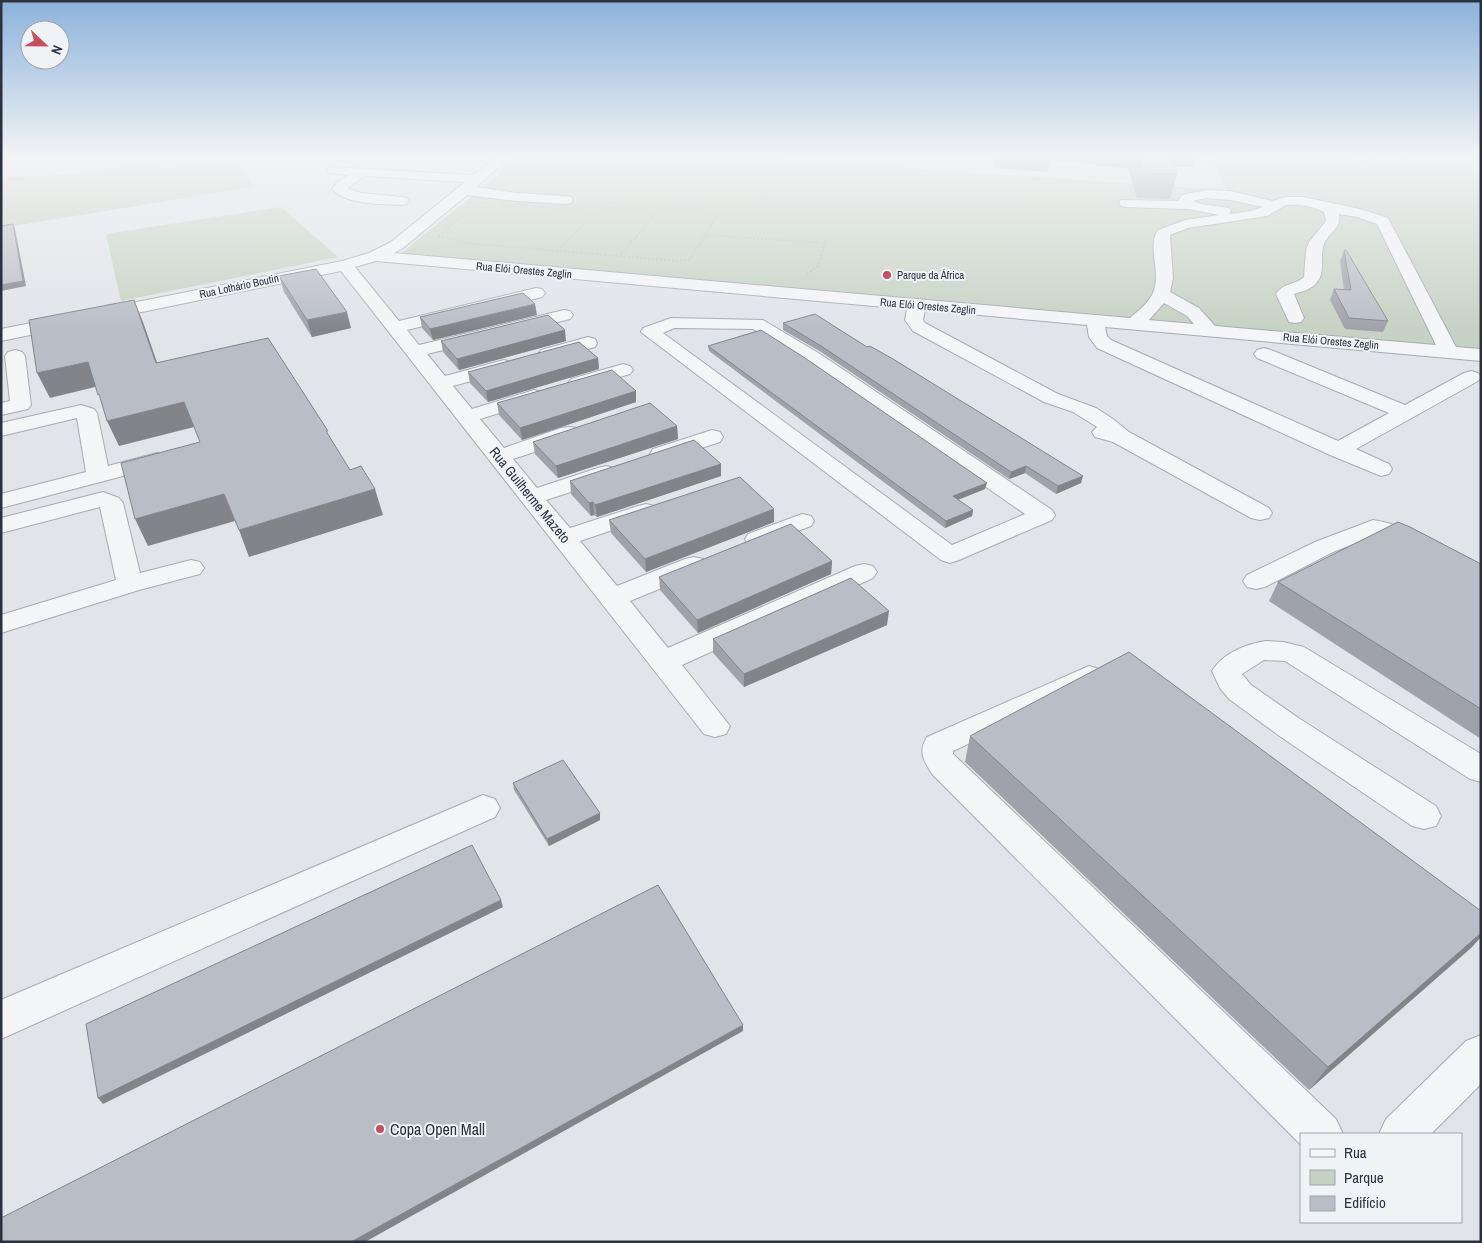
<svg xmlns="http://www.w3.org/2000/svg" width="1482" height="1243" font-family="'Archivo Narrow',sans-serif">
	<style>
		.green { fill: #c6d2c3 }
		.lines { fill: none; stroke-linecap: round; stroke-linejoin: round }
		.minor-casing { stroke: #a6abb3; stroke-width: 2 }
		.path { stroke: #bfc2c7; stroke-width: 2; stroke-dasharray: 2 2; stroke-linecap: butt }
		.minor { fill: #f3f5f7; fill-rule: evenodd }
		.wall { fill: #9fa3a9 }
		.shaded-wall { fill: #82848a }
		.building { fill: #b9bdc5; stroke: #82848a }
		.poi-dot { fill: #c54f5d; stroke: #f0f3f6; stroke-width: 2 }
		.labels { text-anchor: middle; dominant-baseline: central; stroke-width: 4; stroke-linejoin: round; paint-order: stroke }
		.far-street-label { font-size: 11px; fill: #2a313f; stroke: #f0f3f6 }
		.far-poi-label { font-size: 11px; fill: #2a313f; stroke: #f0f3f6; text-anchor: start }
		.street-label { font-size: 14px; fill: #2a313f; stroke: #f0f3f6 }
		.near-poi-label { font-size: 16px; fill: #2a313f; stroke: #f0f3f6; text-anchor: start }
	</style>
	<rect width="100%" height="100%" fill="#e1e4e9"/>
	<!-- green -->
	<g class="green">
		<path d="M520 157H748L1226 190 1213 161 1227 157H1307L1481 166V350L399 255Z"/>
		<path d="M230 160 246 172 253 187 1 228V177L50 176 145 164 162 169Z"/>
		<path d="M281 207 338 257 121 301 106 234Z"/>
	</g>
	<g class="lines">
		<defs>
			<g id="minor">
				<path d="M497 157H510L476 187 517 193 566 196 571 197 573 200 571 203 566 204 517 201 467 195 403 248 394 253 1130 318C1138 311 1147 304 1152 295 1163 274 1146 246 1158 230L1185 220 1219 215 1189 209 1126 207 1121 206 1119 203 1121 200 1178 201 1182 195 1206 190 1230 191 1273 201 1286 197H1303L1360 209 1388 218 1456 347 1481 349V361L1105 327 1107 336 1111 340 1338 441 1389 413 1257 358 1254 354 1257 350 1264 348 1271 350 1405 405 1464 373 1471 371 1478 373 1481 377 1478 381 1356 449 1389 464 1392 469 1389 474 1381 476 1330 455 1097 348 1089 337 1087 325 925 310 923 320 925 323 1058 394 1096 408 1113 419 1129 432 1269 508 1272 513 1269 518 1260 520 1251 518 1113 442 1095 437 1092 432 1097 427 1073 412 1044 402 913 331 905 320 907 309 376 261 355 267 399 321 536 288 542 289 545 293 542 297 407 330 419 345 564 310 570 311 573 315 570 319 427 354 445 376 504 360 511 362 514 366 511 370 453 386 472 409 534 390 541 392 544 396 541 400 480 419 504 448 561 428 569 427 577 428 580 433 577 438 513 459 537 488 598 468 606 466 614 468 617 473 614 478 546 500 570 528 638 506 646 504 654 506 658 511 654 516 580 541 617 586 685 559 694 557 703 559 707 565 703 571 630 601 668 648 855 566 864 564 873 566 877 572 873 578 682 665 730 726 726 734 715 737 704 734 341 271 1 341V329L342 261 369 253 391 242 465 182 366 176 347 188 361 193 402 197 407 198 409 201 407 204 402 205C383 204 345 205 332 189L337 182 349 175 329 173 327 170 329 167 474 175ZM1206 198 1230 200 1263 207 1251 211 1229 214 1231 211 1229 208 1201 204 1193 201ZM1286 205C1300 204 1312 206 1324 212L1326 221 1309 242 1306 250 1304 277C1294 286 1284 282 1276 294L1289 322 1295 323 1301 322 1304 318 1294 294C1303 291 1311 290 1317 282 1326 271 1319 256 1324 244 1329 231 1342 230 1339 214L1357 217 1377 224 1436 345 1215 326 1199 308 1170 292 1173 278 1170 235 1188 228 1267 216ZM1164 303 1187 316 1194 324 1149 320Z"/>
				<path d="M1356 157H1369L1368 160H1357Z"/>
				<path d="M1388 157H1401L1403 159 1396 163 1391 162Z"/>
				<path d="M671 318 763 320 820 354 1052 510 1055 515 1052 520 959 560 950 563 941 560 641 332 643 328ZM674 328 753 329 806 362 1025 514 952 545 663 333Z"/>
				<path d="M588 337 595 339 597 343 595 347 548 360 541 358 538 354 541 350Z"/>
				<path d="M15 350 22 352 25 356 31 405 28 409 1 415V403L10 401 5 356 8 352Z"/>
				<path d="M623 364 630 366 633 370 630 374 578 389 571 387 568 383 571 379Z"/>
				<path d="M81 405 94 409 97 413 108 466 157 453 165 455 168 460 165 465 1 508V494L86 472 77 418 1 436V423Z"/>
				<path d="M712 430 720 432 723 437 720 442 661 461 653 459 650 454 653 449Z"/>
				<path d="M103 492 119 498 123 503 140 573 191 560 200 562 204 568 200 574 139 590 1 633V615L116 580 100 507 1 533V518Z"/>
				<path d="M802 514 811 516 814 521 811 526 757 546 748 544 745 539 748 534Z"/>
				<path d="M1373 520C1412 526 1446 548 1481 565V584L1472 582 1401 544 1376 535 1333 552 1265 587 1256 589 1247 587 1243 581 1247 575 1315 542Z"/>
				<path d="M1266 641 1283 642 1304 647 1481 754V782L1470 779 1285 661 1264 660 1242 674 1251 685 1300 719 1436 806 1441 816 1436 826 1424 829 1412 826 1278 735 1229 699 1220 688 1212 671C1223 653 1246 644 1266 641Z"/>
				<path d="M1089 666 1099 669 1104 676 1099 683 953 751V754L1336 1119 1343 1134H1301V1145L932 774C923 759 918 752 927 737Z"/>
				<path d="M483 795 495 799 500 808 495 817 1 1039V1000Z"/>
				<path d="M1481 1035V1084L1431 1134H1379L1386 1119 1466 1041Z"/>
			</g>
		</defs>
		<!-- minor casing -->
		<use href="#minor" class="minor-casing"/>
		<!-- path -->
		<g class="path">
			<path d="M513 177 521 170 525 160"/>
			<path d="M478 203 575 209 585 206 658 211 675 208 692 209 717 216 690 259 677 261 465 243 439 236Z"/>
			<path d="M689 209 690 201"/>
			<path d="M479 224 492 213"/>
			<path d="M705 235 825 243 818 266 807 274"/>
			<path d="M557 251 600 207"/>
			<path d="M621 255 658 211"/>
		</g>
		<!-- minor -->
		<use href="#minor" class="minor"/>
	</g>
	<!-- wall -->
	<g class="wall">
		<path d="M996 157H1196L1193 167H1174L1177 174 1170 199 1137 198 1128 168 1096 166 1095 164 1050 161 1048 172 994 168Z"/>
		<path d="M1344 251 1388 321 1383 332 1345 329 1330 300 1334 289 1344 290 1340 261Z"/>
		<path d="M279 276 351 328 312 337 284 292Z"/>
		<path d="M537 315 433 340 422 328 420 317Z"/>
		<path d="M783 323 1081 483 1056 494 1025 473 1009 479 821 352 783 330Z"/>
		<path d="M441 341H566L459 370 443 352Z"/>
		<path d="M708 346 985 489 958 500 973 510 972 516 945 528 709 351Z"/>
		<path d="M598 358 599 369 488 402 470 383 468 372Z"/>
		<path d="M636 391V402L522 440 499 415 497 403Z"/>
		<path d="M677 426 678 439 558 478 535 454 533 442Z"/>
		<path d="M721 464V476L597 517 594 515 591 516 571 494 570 481Z"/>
		<path d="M774 509V522L646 572 611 533 609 520Z"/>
		<path d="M832 561 831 574 698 633 660 590 659 577Z"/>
		<path d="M1481 564V739L1269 601 1278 582Z"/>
		<path d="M887 625 744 687 713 653V639Z"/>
		<path d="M970 736 1472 947 1309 1090 965 762Z"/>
		<path d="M513 783 600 813V820L549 846 514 790Z"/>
	</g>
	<!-- shaded-wall -->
	<g class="shaded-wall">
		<path d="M13 224 15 229 26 286 1 291V285Z"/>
		<path d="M134 300 143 322 166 388 156 363Z"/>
		<path d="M535 304 537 315 433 340 430 329Z"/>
		<path d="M347 312 351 328 312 337 307 320Z"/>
		<path d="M565 330 566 341 459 370 457 359Z"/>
		<path d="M598 358 599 369 488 402 486 391Z"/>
		<path d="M88 362 99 386 50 398 37 373Z"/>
		<path d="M636 391V402L522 440 520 428Z"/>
		<path d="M184 402 194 427 119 446 107 421Z"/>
		<path d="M677 426 678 439 558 478 556 466Z"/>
		<path d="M721 464V476L597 517 595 505Z"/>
		<path d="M1026 466 1025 473 1009 479 1011 472Z"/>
		<path d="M1083 476 1081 483 1056 494 1058 486Z"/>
		<path d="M987 483 985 489 952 502 953 496Z"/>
		<path d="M375 489 383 515 249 557 239 530Z"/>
		<path d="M224 494 235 521 148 546 135 519Z"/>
		<path d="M593 502 594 515 591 516 589 503Z"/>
		<path d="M774 509V522L646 572 645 559Z"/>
		<path d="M973 510 972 516 945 528 946 521Z"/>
		<path d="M832 561 831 574 698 633 697 620Z"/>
		<path d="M889 611 887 625 744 687V674Z"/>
		<path d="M600 813V820L549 846 547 839Z"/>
		<path d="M501 900 503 907 103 1104 98 1098Z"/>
		<path d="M1481 933V937L1472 947 1309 1090 1328 1067Z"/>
		<path d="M743 1025V1031L365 1242H351Z"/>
	</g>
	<!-- building -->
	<g class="building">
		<path d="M1138 157H1169L1177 174 1143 173Z"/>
		<path d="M13 224 23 281 1 285V226Z"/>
		<path d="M1346 250 1388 321 1349 318 1334 289 1351 290 1344 251Z"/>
		<path d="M316 269 347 312 307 320 279 276Z"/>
		<path d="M523 293 535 304 430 329 420 317Z"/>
		<path d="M134 300 156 363 268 338 328 431H326L350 470 361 466 375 489 239 530 224 494 135 519 121 463 200 442 184 402 107 421 99 394 98 395 88 362 37 373 29 320Z"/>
		<path d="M815 314 867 347 870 346 893 359 1083 476 1058 486 1026 466 1011 472 821 346 783 323Z"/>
		<path d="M548 315 565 330 457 359 441 341Z"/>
		<path d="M761 330 805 358 987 483 953 496 973 510 946 521 708 346Z"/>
		<path d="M579 342 598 358 486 391 468 372Z"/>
		<path d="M612 370 636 391 520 428 497 403Z"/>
		<path d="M650 403 677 426 556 466 533 442Z"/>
		<path d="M694 440 721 464 595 505 593 502 589 503 570 481Z"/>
		<path d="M740 477 774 509 645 559 609 520Z"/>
		<path d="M1398 522 1410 527 1481 564V709L1278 582Z"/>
		<path d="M791 524 832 561 697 620 659 577Z"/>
		<path d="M851 578 889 611 744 674 713 639Z"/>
		<path d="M1129 652 1481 911V933L1328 1067 970 736Z"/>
		<path d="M563 760 600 813 547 839 513 783Z"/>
		<path d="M472 845 501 900 98 1098 86 1024Z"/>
		<path d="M658 885 743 1025 351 1242H1V1218Z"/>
	</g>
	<!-- sky -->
	<linearGradient id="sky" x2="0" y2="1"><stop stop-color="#8bb2da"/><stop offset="0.47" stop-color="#f2f3f5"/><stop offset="1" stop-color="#f2f3f5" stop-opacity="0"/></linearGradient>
	<rect width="1482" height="331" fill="url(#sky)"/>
	<!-- markers -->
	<g class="poi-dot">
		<circle cx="887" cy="275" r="5"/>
		<circle cx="380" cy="1129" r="5"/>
	</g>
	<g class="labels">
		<!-- far-street labels -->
		<g class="far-street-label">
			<text transform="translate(524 270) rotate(5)">Rua Elói Orestes Zeglin</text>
			<text transform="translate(239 286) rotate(-12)">Rua Lothário Boutin</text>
			<text transform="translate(928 306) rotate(5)">Rua Elói Orestes Zeglin</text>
			<text transform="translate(1331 341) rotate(5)">Rua Elói Orestes Zeglin</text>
		</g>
		<!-- far-poi labels -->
		<g class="far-poi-label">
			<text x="897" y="275">Parque da África</text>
		</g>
		<!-- street labels -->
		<g class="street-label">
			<text transform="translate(530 495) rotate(51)">Rua Guilherme Mazeto</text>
		</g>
		<!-- near-poi labels -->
		<g class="near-poi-label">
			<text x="390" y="1129">Copa Open Mall</text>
		</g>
	</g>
	<!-- border -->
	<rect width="1482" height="1243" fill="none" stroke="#2a313f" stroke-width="5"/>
	<!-- legend -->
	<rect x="1300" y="1133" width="162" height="90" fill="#f0f3f6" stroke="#a1a5ad"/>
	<rect x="1310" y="1149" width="25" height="8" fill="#f3f5f7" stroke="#a1a5ad"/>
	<text x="1344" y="1158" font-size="15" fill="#2a313f">Rua</text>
	<rect x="1310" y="1170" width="25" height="15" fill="#c6d2c3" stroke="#a1a5ad"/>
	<text x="1344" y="1183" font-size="15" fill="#2a313f">Parque</text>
	<rect x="1310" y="1196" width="25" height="15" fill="#b9bdc5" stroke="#a1a5ad"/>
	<text x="1344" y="1208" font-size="15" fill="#2a313f">Edifício</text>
	<!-- north arrow -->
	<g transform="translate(45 45) rotate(112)"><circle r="24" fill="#f0f3f6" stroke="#a1a5ad"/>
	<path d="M0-4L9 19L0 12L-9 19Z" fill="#c54f5d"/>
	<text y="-8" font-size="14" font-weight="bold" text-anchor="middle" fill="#2a313f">N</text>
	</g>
</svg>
